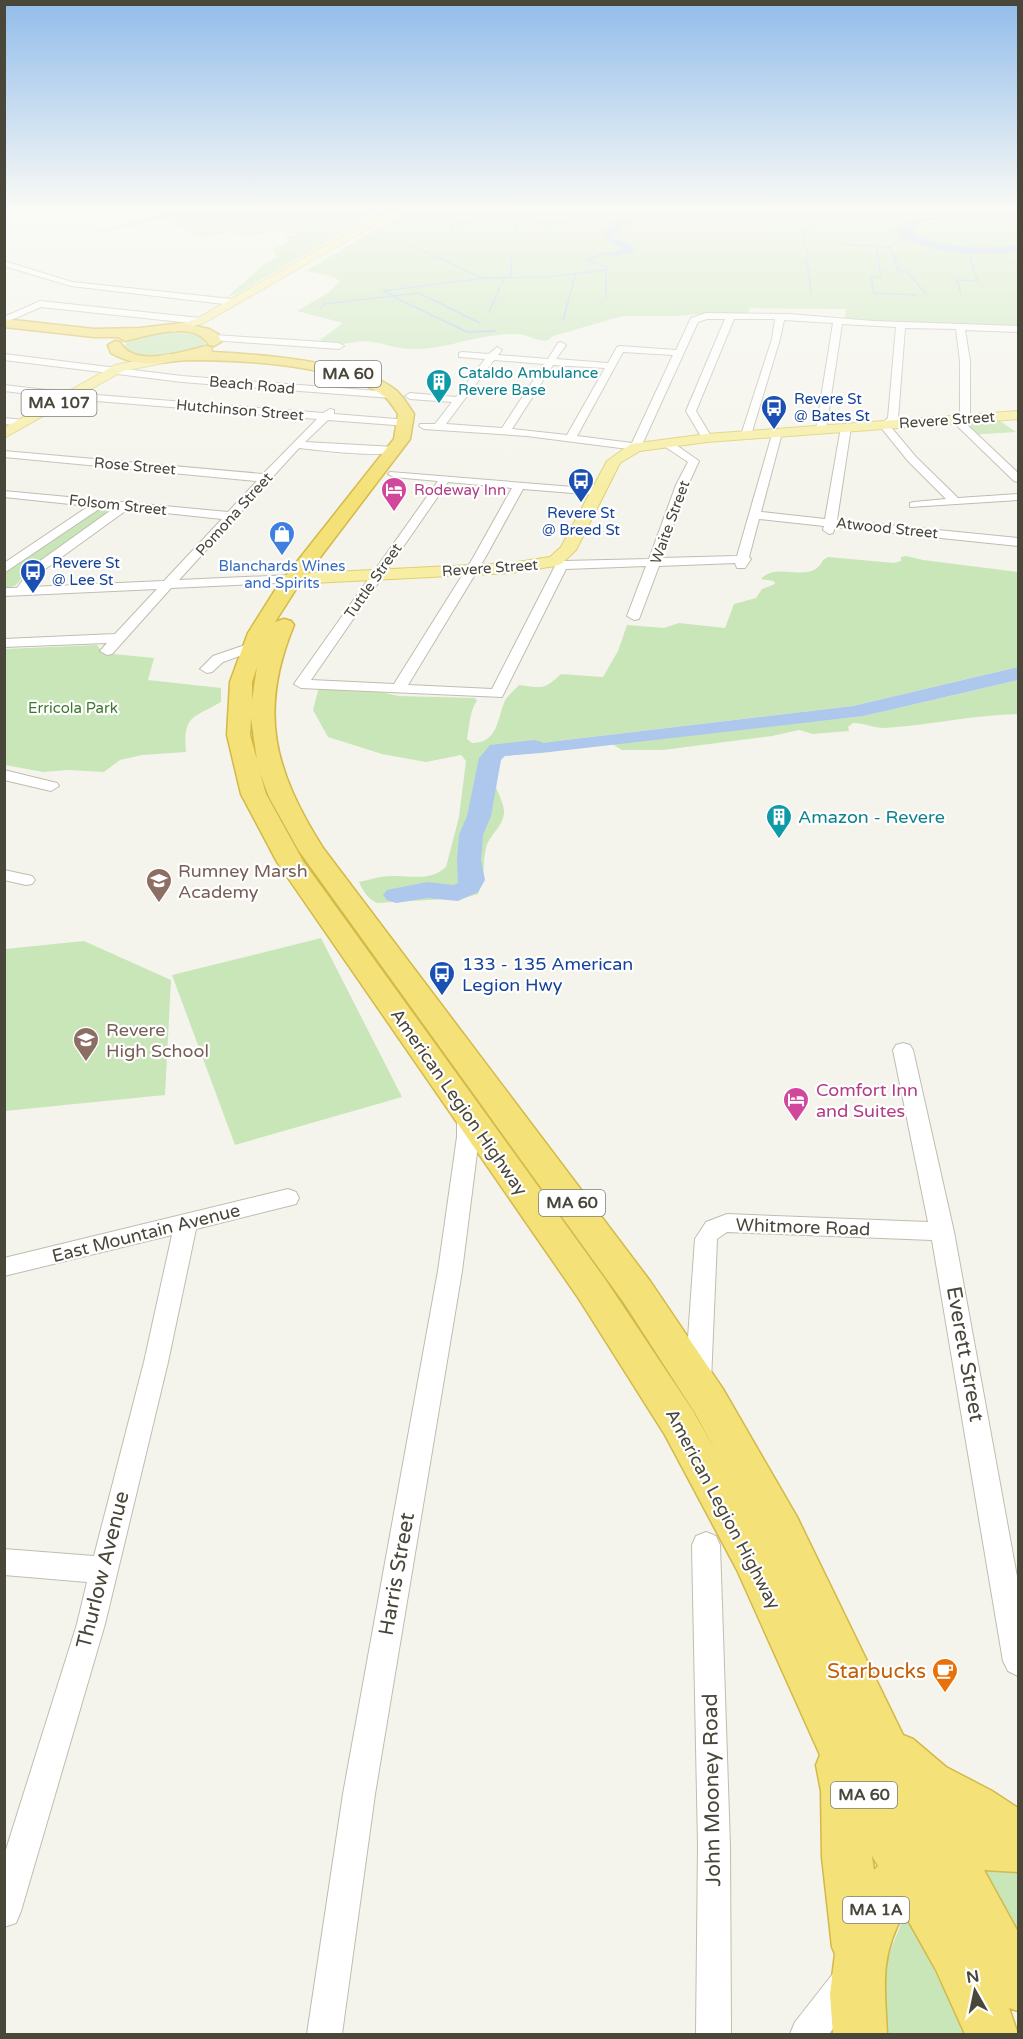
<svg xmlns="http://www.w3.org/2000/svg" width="1023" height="2039" font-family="'Varela Round',sans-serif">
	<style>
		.green { fill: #c9e6b8 }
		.water { fill: #aec7ec }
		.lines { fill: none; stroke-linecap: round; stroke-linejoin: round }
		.stream-far1 { stroke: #aec7ec; stroke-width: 1.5 }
		.stream { stroke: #aec7ec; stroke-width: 2 }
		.river { fill: #aec7ec; fill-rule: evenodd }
		.minor-casing { stroke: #c0bdaf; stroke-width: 2 }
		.major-casing { stroke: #dcd073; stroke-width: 2 }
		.highway-casing { stroke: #d3b948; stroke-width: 3 }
		.minor { fill: #fff; fill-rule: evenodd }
		.major { fill: #f7eea3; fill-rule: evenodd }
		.highway { fill: #f4e178; fill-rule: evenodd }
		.labels { text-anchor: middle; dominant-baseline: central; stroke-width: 4.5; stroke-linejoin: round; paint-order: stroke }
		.far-culture-label { font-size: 15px; fill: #0d838f; stroke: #fff; text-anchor: start }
		.far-street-label { font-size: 15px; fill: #49463a; stroke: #fff }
		.far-transit-label { font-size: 15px; fill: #164399; stroke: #fff; text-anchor: start }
		.far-hotel-label { font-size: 15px; fill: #b23c85; stroke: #fff; text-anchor: start }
		.far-shop-label { font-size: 15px; fill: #366cbe; stroke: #fff }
		.far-park-label { font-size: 15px; fill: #3e7830; stroke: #fff }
		.shield { fill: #fff; stroke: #807e75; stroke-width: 1.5 }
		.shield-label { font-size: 16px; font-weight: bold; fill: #49463a }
		.culture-label { font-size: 18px; fill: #0d838f; stroke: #fff; text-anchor: start }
		.education-label { font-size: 18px; fill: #785e54; stroke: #fff; text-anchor: start }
		.transit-label { font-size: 18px; fill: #164399; stroke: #fff; text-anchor: start }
		.hotel-label { font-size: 18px; fill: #b23c85; stroke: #fff; text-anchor: start }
		.street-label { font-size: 18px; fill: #49463a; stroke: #fff }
		.near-street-label { font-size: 21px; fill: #49463a; stroke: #fff }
		.near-food-label { font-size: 21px; fill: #c56008; stroke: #fff; text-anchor: end }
	</style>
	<rect width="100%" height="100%" fill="#f5f4ec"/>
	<!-- green -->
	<g class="green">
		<path d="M157 210H381L240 292 226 298 267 262 278 257 273 249 288 242 286 237 299 234 272 232 250 236 230 232 204 237 187 232 182 227 173 226 180 217 178 216 74 238 154 216 158 212Z"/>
		<path d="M408 210H1018V216L978 215 917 219V225L956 218 1018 220V326L844 320 846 309 750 308 747 314 708 313 677 316H623L553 336 547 341C536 341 527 334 516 334 480 333 447 350 411 349 396 349 381 342 366 341 350 341 335 349 320 340L343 323 297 311 328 293 340 281 332 276 306 271Z"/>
		<path d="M175 331 201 336 205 343C193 358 139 361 124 348L127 341 133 338Z"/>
		<path d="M993 416 1016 432 968 435 946 419Z"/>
		<path d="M100 508 114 511 28 572 15 586 5 588V572Z"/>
		<path d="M906 556 923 560 1018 572V667L853 706 532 744 502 745 496 748 502 756C479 767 502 793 504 810 505 826 490 833 486 848 482 863 486 878 478 894L464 898 377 903C369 900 362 890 359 882L363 881C372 879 382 876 391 876 411 875 429 882 446 867L459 817 466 761 461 755 426 762 382 754 328 737 313 710 319 687 361 688 399 696 475 698 477 701C470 709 469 729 467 739L472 743C497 743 497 721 504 703 506 696 515 690 519 685 543 688 544 690 561 674L603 677 618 651 627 625 664 628 679 623 725 628 734 604 756 598 762 589 775 584 774 581 761 579C777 560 811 586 823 560L828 557 894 563 901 561V557Z"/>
		<path d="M97 645 103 653 154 658 148 680 221 688V702C192 719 183 715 186 752L142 755 120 760 104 772 69 770 43 772 5 765V649Z"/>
		<path d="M1018 680V714C974 715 930 725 885 728 873 728 865 723 853 723L848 727 849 731 813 734 799 730 772 736 663 750H622L612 744 864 716Z"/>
		<path d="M321 938 402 1097 235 1145 172 975Z"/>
		<path d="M84 941 171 980 165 1095 5 1111V949Z"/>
		<path d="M981 1870H1018V1941Z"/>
		<path d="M906 1913 966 2034H885C876 1984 886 1958 906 1913Z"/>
	</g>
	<!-- water -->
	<g class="water">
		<path d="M629 210H643L646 215 620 227 619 232 611 236 631 246 634 253 616 256 595 254 624 250 602 236 610 227V223L635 215Z"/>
		<path d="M948 215 1018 216V220C983 219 940 212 907 229L906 232C927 250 983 251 1010 249L1016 247 1018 242V251C986 253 917 254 894 230L895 227 908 221Z"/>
		<path d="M1018 667V680L864 716 541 753 502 756 497 750 502 745 532 744 853 706Z"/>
	</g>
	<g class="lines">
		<!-- stream-far1 -->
		<g class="stream-far1">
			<path d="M537 210 525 216V219L540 223 585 220 616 222"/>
			<path d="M917 210 937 217"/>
			<path d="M549 223 550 241"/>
			<path d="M515 234 516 221H527"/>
			<path d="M458 236 452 230 453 225 484 219 488 213 486 210"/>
			<path d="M842 244 888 247 908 237"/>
			<path d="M411 245 482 278"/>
			<path d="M876 246 881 277H871L874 293 916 295"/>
			<path d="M888 247 897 260H894L898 271 907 272 926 294"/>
			<path d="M1015 263 1018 264"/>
			<path d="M606 270V298"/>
			<path d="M511 278 512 254"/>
			<path d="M811 292 808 268 805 263 808 262 806 260 808 253 804 244 805 234 818 217 832 212 851 210"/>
			<path d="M961 294 957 280 977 281 969 253 963 250"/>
			<path d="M396 296 383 291 487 278 548 277 606 270 607 267 586 259 602 255"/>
			<path d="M394 297 459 328"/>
			<path d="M320 309 324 304 419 293 480 323"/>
			<path d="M489 312 505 277"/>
			<path d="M563 321 576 272"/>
		</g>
		<!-- stream -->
		<path class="stream" d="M455 326 467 332 495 331"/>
		<!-- river -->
		<g class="river">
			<path d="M914 221 919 224 910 230C934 250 988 249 1018 245V251C986 257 921 256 898 230Z"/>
			<path d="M534 740 542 742 545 747 542 752 505 756 501 760 491 816 483 835 481 860 485 880 478 892 458 901 427 898 396 903 387 900 383 895 387 890 427 882 454 885 458 883 457 860 459 835 467 816 479 758 490 745Z"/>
		</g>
		<defs>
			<g id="minor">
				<path d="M4 261 72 282 232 299 236 302 232 305 71 286 4 266Z"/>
				<path d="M40 301 200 318 204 321 200 324 41 307 4 323V317Z"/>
				<path d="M706 313 789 314 873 321 1018 326V332L965 330 970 361V415L962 420 1018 473V482L1014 481 950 419 960 413V361L956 329 905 328 898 418 896 423 890 426 916 457 958 498 1018 494V500L910 507V503L914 502 946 499 908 461 879 425 888 418 896 327 842 324 826 429 821 432 816 429 833 323 784 320 780 339 751 435 746 438 741 435 772 339 775 319H734L696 411 712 438 707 441 703 440 686 411 725 319H707L698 322 641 447 636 450 527 436 424 429 419 426 420 424H435L452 402 410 399 405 396 410 393 456 397 485 359 459 357V353L462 352 489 354 497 347 502 350 498 355 548 359 558 343 561 342 566 345 556 359 608 363 617 347 620 346 676 350 691 318ZM623 352 673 355 632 443 577 436ZM494 360 544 364 502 428 446 424ZM553 365 605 368 567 435 512 429Z"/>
				<path d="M214 335 339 343 344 346 339 349 211 340V336Z"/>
				<path d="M4 354 182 376 391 392 396 395 391 398 182 382 4 360Z"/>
				<path d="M4 385 72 393 323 413 330 409 334 410V414L408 420 413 423 408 426 328 420 305 442 395 447 400 450C388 459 317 450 299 448L179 580 293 575 297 576 299 579 297 582 171 588 112 654 107 655 100 651 107 643 4 647V639L115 634 157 589 4 596V588H17L33 566 114 508 102 507 4 573V563L89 506 4 497V491L228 512 257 481 4 457V451L263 474 317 419 72 399 4 391ZM128 509 222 519 164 581 30 587 41 572Z"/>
				<path d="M4 418 24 420 29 423 24 426 4 424Z"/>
				<path d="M846 424 851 427 837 520 1018 538V546L835 527 833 533 829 534 823 530 824 526 759 519 749 557 751 559 745 568H737L735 563 659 566 639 619 634 620 627 616 646 566 566 569 502 697 301 688 294 684 438 481 394 477 388 474 390 472 598 489 604 492 598 495 523 489 485 558 408 685 492 689 555 566 549 561 551 558 555 557 564 561 649 559 676 485 688 462 661 444V440H669L699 461 688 485 661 558 737 556 773 431 782 433 761 512 825 519 841 427ZM448 482 512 488 473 558 394 684 311 680Z"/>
				<path d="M251 643 258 647 256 650 223 662 212 672 207 673 200 669 213 656Z"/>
				<path d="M4 770 57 783 59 786 51 791 4 780Z"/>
				<path d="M4 870 32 876 35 880 32 884 26 885 4 880Z"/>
				<path d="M903 1043 910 1045 913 1050 954 1232 1018 1582V1676L1008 1671 1003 1661 932 1240 727 1232 717 1239 711 1381 707 1389 698 1392 689 1389 685 1381 695 1239 706 1222 727 1214 928 1222 893 1050 896 1045Z"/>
				<path d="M467 1106 474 1109 477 1114 479 1137 462 1271 375 1794 342 2034H307L343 1794 438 1271 457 1137V1114L460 1109Z"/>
				<path d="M288 1189 296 1192 299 1198 296 1204 196 1229 168 1362 105 1624 21 1911 16 1923 4 1927V1856L77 1624 87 1582 4 1575V1549L94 1556 144 1362 172 1235 4 1276V1258Z"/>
				<path d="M706 1532 716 1536 720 1545 730 1846 731 2034H696L698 1846 692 1545 696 1536Z"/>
				<path d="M847 1966 859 1971 864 1983 859 1995 829 2034H790L795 2022 835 1971Z"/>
			</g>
			<g id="major">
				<path d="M388 210H400L204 323 173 332 167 329 196 319Z"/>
				<path d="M169 354 173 355V361L123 371 4 438V428L115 365Z"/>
				<path d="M1018 411V419L707 442 640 451 620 463 576 550 561 564 555 566 511 573 293 584 285 579 293 574 511 563 550 557 561 547 607 461 631 444 707 434Z"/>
			</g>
			<g id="highway">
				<path d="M4 319 94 329 140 328 182 323 209 329 218 334 221 342 214 346 209 345C195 319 147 336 125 341L118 337H94L4 327Z"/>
				<path d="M115 341 120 342C134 369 183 351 206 346L211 347 212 352C256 354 364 362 397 391 403 397 409 406 414 414L410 439 296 589 275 622 284 619 291 621 294 625C258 712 274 770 323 848L650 1281 723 1389 797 1517 903 1735 913 1739 946 1767 992 1791 1018 1808V1872L984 1870 1018 1932V2011L1009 2008 1018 2034H965L936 1970 904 1913C879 1958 885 1986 887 2034H833L830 1994 835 1954 832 1947 822 1857 821 1791 816 1765 820 1755 737 1570 665 1435 579 1299 277 862 241 794 227 735 230 682 248 633 277 587 394 439 398 414C394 408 389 400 384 396 339 365 245 360 191 360 160 361 141 370 111 353L108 345ZM257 667 252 700V682ZM251 718 257 760 250 735ZM260 773 269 797 299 851 624 1303 695 1413 715 1450 693 1411 605 1279 303 861 266 794ZM872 1856 878 1866 874 1870 872 1857Z"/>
			</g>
		</defs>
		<!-- minor casing -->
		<use href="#minor" class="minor-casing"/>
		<!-- major casing -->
		<use href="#major" class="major-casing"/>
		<!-- highway casing -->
		<use href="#highway" class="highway-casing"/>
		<!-- minor -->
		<use href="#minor" class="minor"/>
		<!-- major -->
		<use href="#major" class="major"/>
		<!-- highway -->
		<use href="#highway" class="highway"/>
	</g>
	<!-- sky -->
	<linearGradient id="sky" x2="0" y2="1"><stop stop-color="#91bcea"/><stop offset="0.42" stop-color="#fafaf6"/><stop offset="1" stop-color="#fafaf6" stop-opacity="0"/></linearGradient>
	<rect width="1023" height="495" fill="url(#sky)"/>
	<!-- icons -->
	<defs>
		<symbol id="building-pin" viewBox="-11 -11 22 30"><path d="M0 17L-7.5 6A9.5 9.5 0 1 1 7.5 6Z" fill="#0f9aa8" stroke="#fff"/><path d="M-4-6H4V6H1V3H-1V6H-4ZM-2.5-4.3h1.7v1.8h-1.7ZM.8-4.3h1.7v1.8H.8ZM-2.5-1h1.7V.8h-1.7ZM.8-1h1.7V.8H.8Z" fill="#fff"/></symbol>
		<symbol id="bus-pin" viewBox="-11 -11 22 30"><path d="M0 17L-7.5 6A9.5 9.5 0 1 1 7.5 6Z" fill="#1a4fb4" stroke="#fff"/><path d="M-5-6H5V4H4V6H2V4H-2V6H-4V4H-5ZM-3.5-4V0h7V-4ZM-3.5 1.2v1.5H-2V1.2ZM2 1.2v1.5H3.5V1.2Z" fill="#fff"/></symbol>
		<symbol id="hotel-pin" viewBox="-11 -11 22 30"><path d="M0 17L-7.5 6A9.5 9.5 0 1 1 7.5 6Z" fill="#d1479c" stroke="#fff"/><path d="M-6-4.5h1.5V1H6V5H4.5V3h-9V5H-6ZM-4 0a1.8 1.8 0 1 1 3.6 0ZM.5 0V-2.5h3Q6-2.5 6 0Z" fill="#fff"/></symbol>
		<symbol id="shop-pin" viewBox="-11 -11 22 30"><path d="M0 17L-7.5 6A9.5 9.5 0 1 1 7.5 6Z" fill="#3f7fe0" stroke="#fff"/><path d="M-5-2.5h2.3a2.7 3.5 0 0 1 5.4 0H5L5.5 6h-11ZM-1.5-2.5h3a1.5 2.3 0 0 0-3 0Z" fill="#fff"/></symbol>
		<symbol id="school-pin" viewBox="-11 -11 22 30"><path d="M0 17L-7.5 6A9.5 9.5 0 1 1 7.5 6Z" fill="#8d6e63" stroke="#fff"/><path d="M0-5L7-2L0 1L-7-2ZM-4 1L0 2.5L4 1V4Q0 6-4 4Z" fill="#fff"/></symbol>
		<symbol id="cafe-pin" viewBox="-11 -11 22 30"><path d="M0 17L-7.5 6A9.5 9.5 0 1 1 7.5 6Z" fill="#e8710a" stroke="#fff"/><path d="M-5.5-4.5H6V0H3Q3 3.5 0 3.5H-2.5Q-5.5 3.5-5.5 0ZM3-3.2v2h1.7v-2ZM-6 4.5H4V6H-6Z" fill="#fff"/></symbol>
	</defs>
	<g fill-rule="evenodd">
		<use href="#building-pin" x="424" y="367" width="30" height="40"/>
		<use href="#bus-pin" x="759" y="393" width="30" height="40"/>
		<use href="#bus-pin" x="566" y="466" width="30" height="40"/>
		<use href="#hotel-pin" x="379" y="475" width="30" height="40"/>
		<use href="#shop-pin" x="267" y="519" width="30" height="40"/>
		<use href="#bus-pin" x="18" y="557" width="30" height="40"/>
		<use href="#building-pin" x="764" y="802" width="30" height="40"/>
		<use href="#school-pin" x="144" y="866" width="30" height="40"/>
		<use href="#bus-pin" x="427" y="959" width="30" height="40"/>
		<use href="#school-pin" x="71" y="1025" width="30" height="40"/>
		<use href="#hotel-pin" x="781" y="1085" width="30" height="40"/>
		<use href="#cafe-pin" x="930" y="1656" width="30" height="40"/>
	</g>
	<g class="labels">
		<!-- far-culture labels -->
		<g class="far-culture-label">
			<text x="458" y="373">Cataldo Ambulance<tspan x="458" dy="17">Revere Base</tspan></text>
		</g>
		<!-- far-street labels -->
		<g class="far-street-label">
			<text transform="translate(252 385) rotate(5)">Beach Road</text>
			<text transform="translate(240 410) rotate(5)">Hutchinson Street</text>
			<text transform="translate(947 420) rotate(-4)">Revere Street</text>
			<text transform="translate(135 466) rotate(5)">Rose Street</text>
			<text transform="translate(118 505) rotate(6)">Folsom Street</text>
			<text transform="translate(234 514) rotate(-48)">Pomona Street</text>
			<text transform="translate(670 522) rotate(-70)">Waite Street</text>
			<text transform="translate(887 528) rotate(6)">Atwood Street</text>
			<text transform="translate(490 568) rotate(-4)">Revere Street</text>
			<text transform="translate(373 581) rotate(-55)">Tuttle Street</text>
		</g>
		<!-- far-transit labels -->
		<g class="far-transit-label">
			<text x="794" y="399">Revere St<tspan x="794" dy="17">@ Bates St</tspan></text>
			<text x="581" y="513" text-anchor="middle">Revere St<tspan x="581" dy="17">@ Breed St</tspan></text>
			<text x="52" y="563">Revere St<tspan x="52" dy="17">@ Lee St</tspan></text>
		</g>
		<!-- far-hotel labels -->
		<g class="far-hotel-label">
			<text x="414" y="490">Rodeway Inn</text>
		</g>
		<!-- far-shop labels -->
		<g class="far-shop-label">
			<text x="282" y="566">Blanchards Wines<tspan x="282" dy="17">and Spirits</tspan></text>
		</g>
		<!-- far-park labels -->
		<g class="far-park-label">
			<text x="73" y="708">Erricola Park</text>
		</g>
		<!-- shield labels -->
		<g class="shield">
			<rect x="315" y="361" width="66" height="26" rx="4.5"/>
			<rect x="21.5" y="390" width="75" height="26" rx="4.5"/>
			<rect x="539" y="1190" width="66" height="26" rx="4.5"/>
			<rect x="831" y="1782" width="66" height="26" rx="4.5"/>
			<rect x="843" y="1897" width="66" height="26" rx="4.5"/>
		</g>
		<g class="shield-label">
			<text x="348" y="374">MA 60</text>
			<text x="59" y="403">MA 107</text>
			<text x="572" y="1203">MA 60</text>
			<text x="864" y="1795">MA 60</text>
			<text x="876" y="1910">MA 1A</text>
		</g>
		<!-- culture labels -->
		<g class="culture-label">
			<text x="798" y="817">Amazon - Revere</text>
		</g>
		<!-- education labels -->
		<g class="education-label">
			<text x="178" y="871">Rumney Marsh<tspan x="178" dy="21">Academy</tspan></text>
			<text x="106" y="1030">Revere<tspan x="106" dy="21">High School</tspan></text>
		</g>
		<!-- transit labels -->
		<g class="transit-label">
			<text x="462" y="964">133 - 135 American<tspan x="462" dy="21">Legion Hwy</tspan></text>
		</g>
		<!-- hotel labels -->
		<g class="hotel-label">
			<text x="816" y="1090">Comfort Inn<tspan x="816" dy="21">and Suites</tspan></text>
		</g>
		<!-- street labels -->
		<g class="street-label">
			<text transform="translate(459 1102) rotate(55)">American Legion Highway</text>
			<text transform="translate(803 1227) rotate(2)">Whitmore Road</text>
			<text transform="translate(146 1233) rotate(-14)">East Mountain Avenue</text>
			<text transform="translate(723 1509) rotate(62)">American Legion Highway</text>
		</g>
		<!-- near-street labels -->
		<g class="near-street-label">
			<text transform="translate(965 1354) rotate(80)">Everett Street</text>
			<text transform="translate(103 1570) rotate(-76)">Thurlow Avenue</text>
			<text transform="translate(397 1574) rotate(-80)">Harris Street</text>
			<text transform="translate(712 1790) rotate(-91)">John Mooney Road</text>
		</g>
		<!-- near-food labels -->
		<g class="near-food-label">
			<text x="926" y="1671">Starbucks</text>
		</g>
	</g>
	<!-- border -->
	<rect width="1023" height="2039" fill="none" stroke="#49463a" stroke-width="12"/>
	<!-- north arrow -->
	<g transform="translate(975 1991) rotate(351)" stroke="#ffffff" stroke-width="4.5" paint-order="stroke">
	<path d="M0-4.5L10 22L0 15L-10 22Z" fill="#49463a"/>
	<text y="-9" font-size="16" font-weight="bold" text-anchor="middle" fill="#49463a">N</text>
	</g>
</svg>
